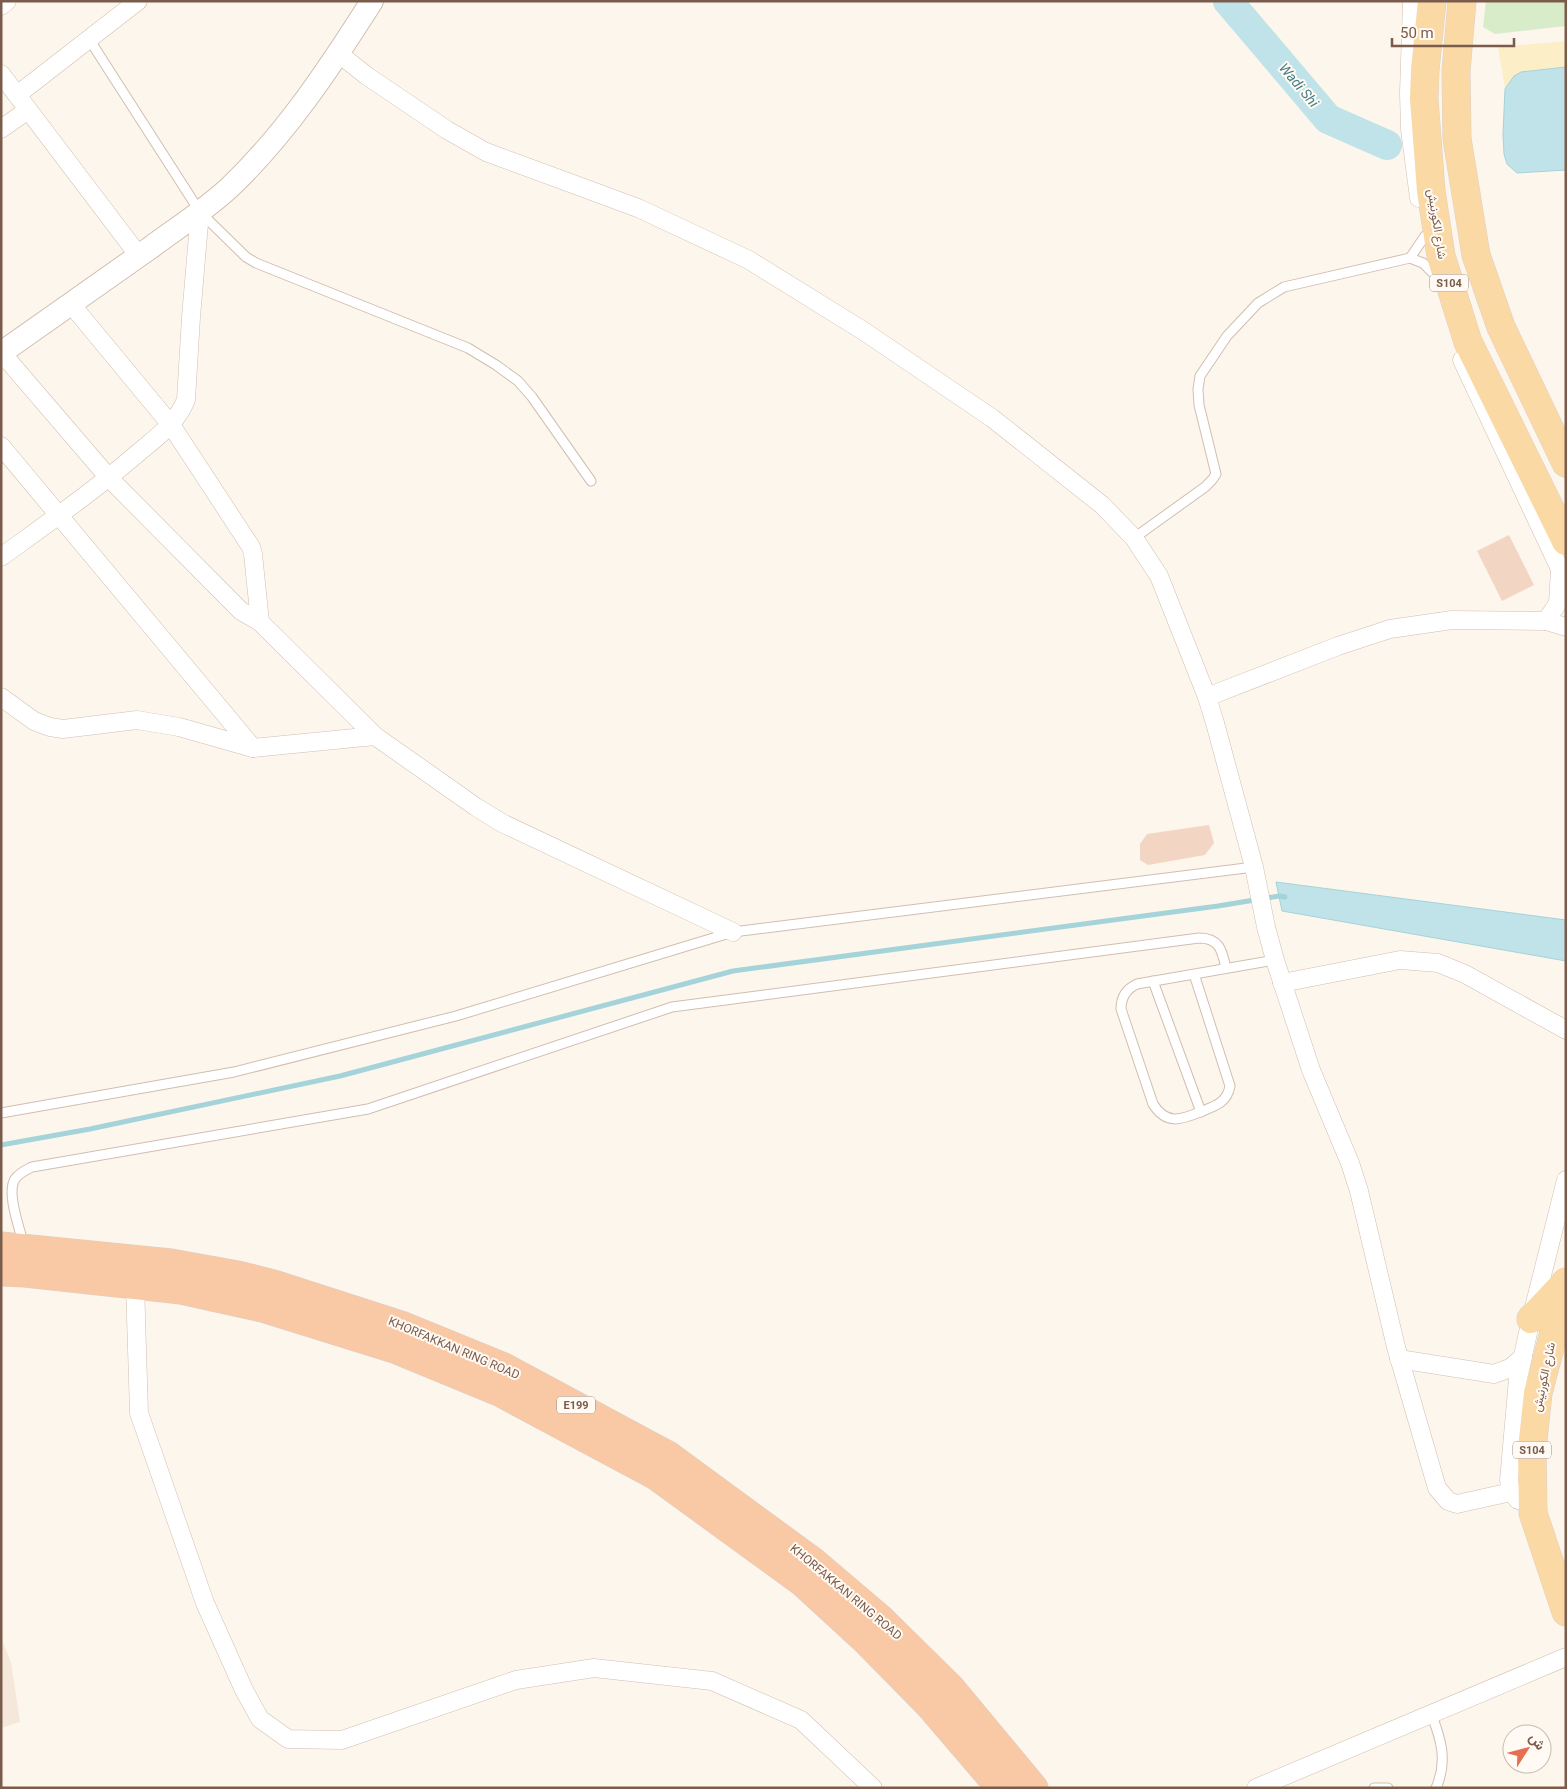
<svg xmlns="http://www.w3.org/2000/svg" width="1567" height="1789" font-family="Roboto,Vazirmatn,sans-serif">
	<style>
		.residential { fill: #f5e8da }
		.green { fill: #d8ecc9 }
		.sand { fill: #fcefc7 }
		.water { fill: #bfe3e8; stroke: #a5d3da }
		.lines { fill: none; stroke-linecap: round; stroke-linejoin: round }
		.stream { stroke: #a5d3da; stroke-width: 5 }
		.river { stroke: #bfe3e8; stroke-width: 30 }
		.building { fill: #f3d5c3 }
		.service-casing { stroke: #d1beb0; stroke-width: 11 }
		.minor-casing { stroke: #d1beb0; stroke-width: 19 }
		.tertiary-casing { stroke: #d1beb0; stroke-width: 24 }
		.primary-casing { stroke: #dad1cd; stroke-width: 29 }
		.trunk-casing { stroke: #dad1cd; stroke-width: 29 }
		.service { stroke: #fff; stroke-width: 9 }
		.minor { stroke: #fff; stroke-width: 18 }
		.tertiary { stroke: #fff; stroke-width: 22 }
		.primary { stroke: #fbd9a5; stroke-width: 28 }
		.trunk { stroke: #f9c8a4; stroke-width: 28 }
		.labels { text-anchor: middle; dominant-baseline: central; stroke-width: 4; stroke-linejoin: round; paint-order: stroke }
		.shield { fill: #fffaf3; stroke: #a28b7f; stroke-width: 1 }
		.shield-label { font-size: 11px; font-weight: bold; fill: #7a5c4d }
		.street-label { font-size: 12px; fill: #7a5c4d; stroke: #fffaf3 }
		.water-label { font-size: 14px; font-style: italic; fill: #437c86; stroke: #fffaf3 }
	</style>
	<rect width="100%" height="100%" fill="#fdf6ec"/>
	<!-- residential -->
	<path class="residential" d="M1 1638 11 1662 20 1722 1 1728Z"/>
	<!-- green -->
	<path class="green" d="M1486 1H1566V26L1495 34 1483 27Z"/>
	<!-- sand -->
	<path class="sand" d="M1566 41V67L1521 72 1514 76 1505 89 1498 47Z"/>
	<!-- water -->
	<g class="water">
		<path d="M1566 67V170L1517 173 1507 164 1504 154 1503 134 1505 89 1514 76 1521 72Z"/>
		<path d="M1276 882 1566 920V961L1282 911Z"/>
	</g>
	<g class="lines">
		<!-- stream -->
		<path class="stream" d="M1 1145 90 1129 340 1076 733 971 1218 906 1279 896 1285 897"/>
		<!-- river -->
		<path class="river" d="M1228 1 1328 119 1387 145"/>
	</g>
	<!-- building -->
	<g class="building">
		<path d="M1509 535 1534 585 1502 601 1477 551Z"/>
		<path d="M1209 825 1214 843 1205 855 1148 865 1140 860V844L1147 834Z"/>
	</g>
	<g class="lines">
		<defs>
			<g id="service">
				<path d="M89 39 200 212 246 257 256 263 468 348 496 365 518 381 532 397 591 481"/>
				<path d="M1410 258 1425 236"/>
				<path d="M1134 538 1205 487 1212 480 1216 474 1199 405 1198 389 1200 376 1227 336 1258 303 1284 287 1410 258 1423 263 1433 273"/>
				<path d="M1194 974 1230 1086C1227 1103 1215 1106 1200 1112 1181 1120 1166 1125 1153 1104L1121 1009C1121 997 1126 989 1137 984L1275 960"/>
				<path d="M1153 981 1201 1112"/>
				<path d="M1 1113 234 1072 456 1016 733 932 1254 867"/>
				<path d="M24 1246C20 1229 6 1193 15 1179 19 1173 26 1170 32 1167L368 1109 672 1007 1199 938C1220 938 1222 951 1226 968"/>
				<path d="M1431 1713C1441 1739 1448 1761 1436 1788"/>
				<path d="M1374 1788H1388"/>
			</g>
			<g id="minor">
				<path d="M1412 1 1409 93 1410 129 1419 198"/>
				<path d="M1 6 7 1"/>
				<path d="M338 53 367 76 447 130 486 152 638 208 749 260 862 330 992 418 1102 505 1134 538 1159 576 1207 697 1215 723 1254 867 1266 927 1275 960 1311 1070 1350 1163 1359 1191 1396 1347 1437 1488 1448 1501 1457 1504 1511 1492"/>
				<path d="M1 74 139 256"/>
				<path d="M17 95 138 1"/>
				<path d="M1 129 28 110"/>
				<path d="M71 304 171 425 251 547 253 554 260 622"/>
				<path d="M1 352 109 478 241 611 260 622 375 736 253 748 179 727 137 720 63 729 50 727 34 721 1 697"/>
				<path d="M1462 360 1566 582"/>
				<path d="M1 446 253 748"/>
				<path d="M1 557C48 523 95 490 138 453 157 437 176 424 186 400L191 317 200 212"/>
				<path d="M1560 570 1558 603 1546 621 1566 627"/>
				<path d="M1207 697 1338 646 1390 629 1452 620 1546 621"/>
				<path d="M375 736 476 807 502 823 733 932"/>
				<path d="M1282 983 1400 960 1438 963 1465 974 1566 1030"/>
				<path d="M135 1284 139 1413 205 1603 244 1690 260 1719 288 1739 342 1740 516 1680 594 1668 712 1681 801 1720 873 1788"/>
				<path d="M1399 1359 1494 1374 1510 1368 1523 1357"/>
				<path d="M1518 1500 1511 1492 1509 1480 1518 1379 1531 1319 1566 1180"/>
				<path d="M1256 1788 1566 1657"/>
			</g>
			<path id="tertiary" d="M1 353C51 318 101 283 150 248 177 228 205 210 229 188 286 134 330 67 372 1"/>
			<g id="primary">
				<path d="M1432 1 1425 70 1424 99 1431 191 1441 256 1468 342 1566 541"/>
				<path d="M1462 1 1456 71 1457 139 1476 255 1501 327 1566 463"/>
				<path d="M1566 1287 1538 1393 1532 1449 1533 1513 1566 1612"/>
				<path d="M1531 1319 1566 1282"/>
			</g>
			<g id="trunk">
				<path d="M1 1246 171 1263 238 1275 274 1284 401 1325 504 1367 668 1455 814 1562 881 1619 951 1688 1034 1788"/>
				<path d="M1 1272 25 1273 181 1290 262 1308 397 1350 499 1392 656 1476 803 1583 865 1640 929 1705 1000 1788"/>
			</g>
		</defs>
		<!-- service casing -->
		<use href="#service" class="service-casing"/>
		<!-- minor casing -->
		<use href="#minor" class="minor-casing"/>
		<!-- tertiary casing -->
		<use href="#tertiary" class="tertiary-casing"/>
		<!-- primary casing -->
		<use href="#primary" class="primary-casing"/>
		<!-- trunk casing -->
		<use href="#trunk" class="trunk-casing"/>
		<!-- service -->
		<use href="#service" class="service"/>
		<!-- minor -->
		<use href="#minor" class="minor"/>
		<!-- tertiary -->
		<use href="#tertiary" class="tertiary"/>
		<!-- primary -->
		<use href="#primary" class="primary"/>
		<!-- trunk -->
		<use href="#trunk" class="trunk"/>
	</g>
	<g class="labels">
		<!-- shield labels -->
		<g class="shield">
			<rect x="1430" y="274.5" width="38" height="17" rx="4"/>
			<rect x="557" y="1396.5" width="38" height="17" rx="4"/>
			<rect x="1513" y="1441.5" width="38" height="17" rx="4"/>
		</g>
		<g class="shield-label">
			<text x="1449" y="283">S104</text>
			<text x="576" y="1405">E199</text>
			<text x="1532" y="1450">S104</text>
		</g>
		<!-- street labels -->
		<g class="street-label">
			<text transform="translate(1437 224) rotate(81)">شارع الكورنيش</text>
			<text transform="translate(454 1348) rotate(23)">KHORFAKKAN RING ROAD</text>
			<text transform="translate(1544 1377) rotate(-78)">شارع الكورنيش</text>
			<text transform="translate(846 1592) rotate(40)">KHORFAKKAN RING ROAD</text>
		</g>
		<!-- water labels -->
		<g class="water-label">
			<text transform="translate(1299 85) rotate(50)">Wadi Shi</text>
		</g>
	</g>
	<!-- border -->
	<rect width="1567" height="1789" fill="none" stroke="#7a5c4d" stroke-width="5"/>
	<!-- north arrow -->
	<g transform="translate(1527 1749) rotate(54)"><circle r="24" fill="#fffaf3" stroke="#cabbb1"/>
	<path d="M0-4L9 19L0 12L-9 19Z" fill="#e76f51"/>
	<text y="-8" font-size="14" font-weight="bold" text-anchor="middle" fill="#7a5c4d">ش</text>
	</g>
	<!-- scale -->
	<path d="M1392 38v8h122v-8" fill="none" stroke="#7a5c4d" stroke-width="2.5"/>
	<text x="1400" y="38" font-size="15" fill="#7a5c4d" stroke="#fffaf3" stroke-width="4" paint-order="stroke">50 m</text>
</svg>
